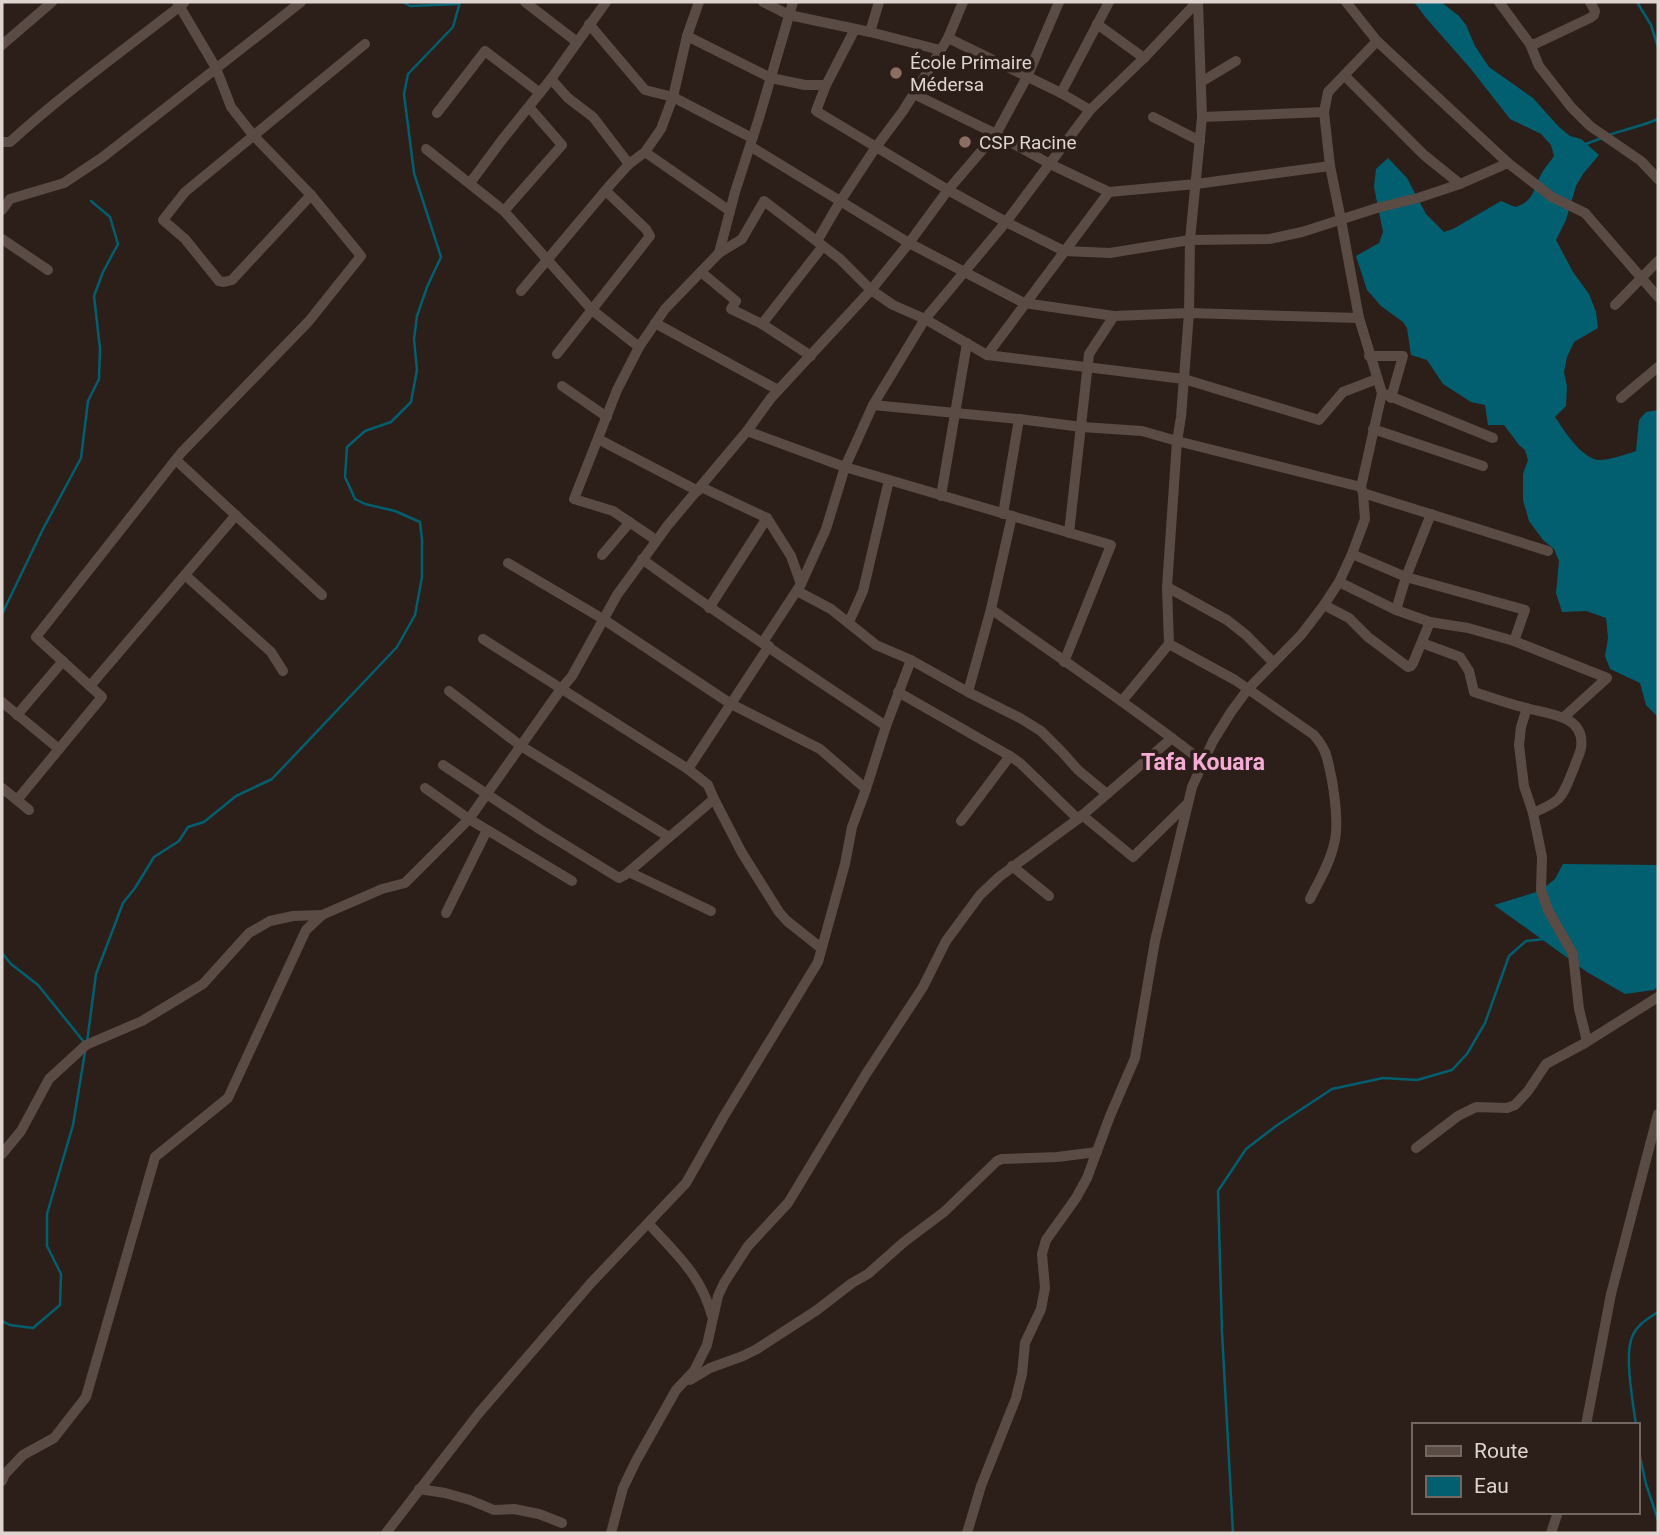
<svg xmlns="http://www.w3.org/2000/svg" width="1660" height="1535" font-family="Roboto,sans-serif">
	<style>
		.water { fill: #025f6f }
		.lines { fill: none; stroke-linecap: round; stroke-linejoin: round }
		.stream { stroke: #025f6f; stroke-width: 2.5 }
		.minor { stroke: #5a4b44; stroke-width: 10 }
		.education-dot { fill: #8d6e63; stroke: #2c1e19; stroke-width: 2.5 }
		.labels { text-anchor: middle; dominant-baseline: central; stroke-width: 7; stroke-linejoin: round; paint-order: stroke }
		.poi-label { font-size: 19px; fill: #ded4d0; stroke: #2c1e19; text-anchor: start }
		.quarter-label { font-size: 23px; font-weight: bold; fill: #f5abd4; stroke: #2c1e19 }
	</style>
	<rect width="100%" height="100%" fill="#2c1e19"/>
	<!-- water -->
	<g class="water">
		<path d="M1414 2H1441L1459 16 1466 25 1475 46 1489 67 1533 98 1559 127 1570 136 1581 139 1599 155 1583 174 1576 186 1566 220 1556 240 1573 272 1589 294 1596 312 1598 328 1574 342 1567 357 1564 372 1567 386 1566 406 1555 417C1564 430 1580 457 1598 460 1606 461 1628 454 1636 451L1639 420 1646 412 1658 410V717L1646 705 1640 683 1610 669 1605 656 1608 638 1606 618 1586 611 1562 612 1556 593 1559 561 1554 549 1543 540 1529 521 1523 500V474L1528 460 1525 450 1519 445 1504 425H1488L1485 405 1471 402 1443 384 1427 360 1411 355 1407 328 1403 322 1381 306 1367 290 1356 256 1379 243 1383 232 1374 187 1376 169 1388 158 1407 178 1426 214 1444 232 1453 229 1501 201 1515 207C1536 201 1533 187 1543 171 1546 166 1551 161 1554 156L1551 145 1541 134 1510 119 1471 69 1426 18Z"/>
		<path d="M1563 864 1658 865V986L1654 990 1625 994 1587 972 1494 905 1540 891 1555 879Z"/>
	</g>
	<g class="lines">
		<!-- stream -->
		<g class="stream">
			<path d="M403 2 410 6 458 4"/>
			<path d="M1637 2 1651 25 1658 47"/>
			<path d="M1609 135C1625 129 1643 126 1658 119"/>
			<path d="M1586 144 1602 138"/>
			<path d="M2 614 43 529 81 458 88 401 99 379 100 349 94 296 103 272 118 244 110 217 91 201"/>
			<path d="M2 953 11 964 38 985 84 1042"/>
			<path d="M87 1042 96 974 123 903 135 888 154 857 179 841 188 827 204 822 236 796 272 779 397 647 415 615 422 577V540L420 522 395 511 365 504 355 499 345 477 347 447 365 431 391 422 411 402 417 370 414 339 417 316 427 287 441 257 414 173 404 94 408 74 453 27 460 2"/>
			<path d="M2 1321 10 1325 33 1328 60 1305 61 1274 47 1246V1214L73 1125 85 1052"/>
			<path d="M1636 1425C1633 1403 1625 1359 1631 1340 1635 1326 1647 1319 1658 1312"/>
			<path d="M1637 1443 1646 1484 1658 1520"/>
			<path d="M1233 1533 1222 1332 1218 1191 1246 1149 1276 1126 1332 1089 1383 1078 1417 1080 1452 1070 1467 1054 1485 1023 1509 956 1526 941 1545 939"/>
		</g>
		<!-- minor -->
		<g class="minor">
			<path d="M525 2 577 42"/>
			<path d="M763 2 789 15 870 32 940 50"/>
			<path d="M1346 2 1377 41 1508 163 1552 197 1585 213 1658 297"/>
			<path d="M1499 2 1527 40 1530 44H1535L1590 18 1594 15 1595 11 1590 2"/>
			<path d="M589 24 645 90 673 97 752 138"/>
			<path d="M1097 24 1144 58 1197 2"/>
			<path d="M855 29 826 85 816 111 948 190 1006 222 1064 251 1110 253 1190 240 1269 239 1302 232 1377 208 1418 198 1460 184 1508 163"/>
			<path d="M870 32 879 2"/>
			<path d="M687 36 771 78 805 85H826"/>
			<path d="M948 38 1061 93 1090 110"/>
			<path d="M1530 44 1539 66 1571 107 1590 126 1641 161 1658 179"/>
			<path d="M2 45 52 2"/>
			<path d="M1345 76 1424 155 1460 184"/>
			<path d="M551 79 568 98 593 117 629 164"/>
			<path d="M1201 82 1236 61"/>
			<path d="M1061 93 1109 2"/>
			<path d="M914 94 996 134 1050 164 1109 192 1196 184 1330 166"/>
			<path d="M437 113 485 51 540 93"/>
			<path d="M1153 117 1200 141"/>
			<path d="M1202 117 1324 112"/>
			<path d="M2 142H10C65 92 125 49 184 3"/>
			<path d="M750 146 909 243 1024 303 1114 316 1189 313 1359 318"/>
			<path d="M426 149 504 211 592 310 639 347 665 309 719 253 735 192 759 118 793 2"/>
			<path d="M645 152 730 211"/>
			<path d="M470 183 502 140 551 79 606 2"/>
			<path d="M1109 192 987 355 925 319 1006 222 1090 110 1144 58"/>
			<path d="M311 195 232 280 224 282 219 281 185 239 163 220 185 192 365 44"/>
			<path d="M2 210 10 199 64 183 103 157 301 2"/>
			<path d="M504 211 562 145 529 107"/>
			<path d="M2 239 48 270"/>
			<path d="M817 241 841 200 876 147 903 111 925 76 948 38 963 2"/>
			<path d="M719 253 742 239 764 201 840 259 871 290 893 305 925 319 873 405 845 467 826 529 801 584 763 642"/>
			<path d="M701 272 736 301 731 309 762 324 811 356"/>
			<path d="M521 291 611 184 629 164 645 152 661 129 673 97 687 36 699 2"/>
			<path d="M1615 305 1658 261"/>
			<path d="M655 323 778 390"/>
			<path d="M762 324 823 246"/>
			<path d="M639 347 617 390 574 499 613 511 656 540"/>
			<path d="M557 354 650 236 646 229 606 191"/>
			<path d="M987 355 1184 379 1319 420 1343 392 1377 379"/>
			<path d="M1369 356H1403L1391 398"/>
			<path d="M562 386 607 417"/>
			<path d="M1382 393 1493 438"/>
			<path d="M1621 398 1658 367"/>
			<path d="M873 405 1019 419 1082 427 1142 431 1177 441 1361 487"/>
			<path d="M1373 429 1483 466"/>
			<path d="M747 431 845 467 1111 545 1064 662"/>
			<path d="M598 439 698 491"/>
			<path d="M176 460 322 595"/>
			<path d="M701 487 767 518 791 556 801 584"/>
			<path d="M1363 493 1548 551"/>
			<path d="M941 496 967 343"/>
			<path d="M1003 514 1019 419"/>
			<path d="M1069 533 1089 354 1114 316"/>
			<path d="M1352 554 1406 577 1525 610 1514 641"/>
			<path d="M602 555 630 522"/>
			<path d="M642 559C721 617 804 671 886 726"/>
			<path d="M508 563 603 619 731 704 820 749 866 789"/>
			<path d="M185 575 271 652 283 671"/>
			<path d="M1339 582 1396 610 1430 622 1468 628 1514 641 1607 678 1564 717"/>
			<path d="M1167 587 1227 620 1246 635 1274 663"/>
			<path d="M1324 605 1349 618 1368 637 1408 667 1411 666 1413 663 1430 622"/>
			<path d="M709 608 767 518"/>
			<path d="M991 609C1062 660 1135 708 1203 762"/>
			<path d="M1396 610 1406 577 1431 514"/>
			<path d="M849 622 863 591 889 480"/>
			<path d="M483 639 688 769 708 785 714 799 742 853 779 912 787 921 821 948"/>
			<path d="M1422 643 1460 657 1469 671 1474 692C1492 698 1509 704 1526 708 1548 714 1586 715 1581 748 1580 754 1576 761 1574 768 1561 798 1564 800 1533 813"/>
			<path d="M1169 644 1235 680 1314 735C1320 742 1325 749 1327 758 1333 780 1340 823 1334 844 1330 863 1319 881 1310 899"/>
			<path d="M911 660 968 692 991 609 1012 516"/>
			<path d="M90 686 236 515"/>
			<path d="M449 691 521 746 669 837"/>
			<path d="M898 692 1010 756 1020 763 1078 819"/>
			<path d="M968 692 1020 718 1041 731 1062 752 1078 770 1107 794"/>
			<path d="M1122 701 1169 644 1167 587 1177 441 1181 417 1189 313 1190 240 1202 117 1198 2"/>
			<path d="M2 702 59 749"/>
			<path d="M1527 708 1521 727 1519 745 1524 786 1533 813 1542 857 1541 890 1548 910 1573 954 1579 1009 1587 1041"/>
			<path d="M17 715 63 661"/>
			<path d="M443 765 541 830 619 878 625 875 714 799"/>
			<path d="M688 769 769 646"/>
			<path d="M2 788 29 810"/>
			<path d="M425 788 469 819 572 881"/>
			<path d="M17 800 102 697 36 637 181 453 309 321 361 256 311 195 253 135 231 107 216 68 177 2"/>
			<path d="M1082 815 1133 857 1186 805"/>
			<path d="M961 821 1010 756"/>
			<path d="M1012 866 1049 896"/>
			<path d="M629 872 711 911"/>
			<path d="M446 913 487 830"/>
			<path d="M1416 1148 1458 1116 1476 1107 1507 1108 1515 1105 1528 1091 1546 1064 1585 1043 1658 997"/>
			<path d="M2 1154 21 1131 49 1079 86 1045 142 1021 203 984 249 933 270 921 293 916 322 915"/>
			<path d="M649 1224C676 1254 701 1275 712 1316"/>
			<path d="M690 1380 710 1368 743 1356 757 1349 817 1310 852 1283 868 1274 904 1242 944 1212 997 1161 1002 1159 1057 1157 1097 1152"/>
			<path d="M1586 1425 1611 1294 1658 1114"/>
			<path d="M2 1481 5 1474 23 1455 54 1438 86 1397 155 1157 228 1098 306 930 322 915 382 889 405 883 469 819 561 689 572 676 617 595 668 525 747 431 771 398 871 290 909 243 948 190 996 134 1027 77 1059 2"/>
			<path d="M419 1489 445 1493 470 1500 494 1510 514 1509 539 1514 562 1523"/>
			<path d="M386 1533 479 1413 591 1283 686 1183 724 1116 818 962 845 864 852 827 866 789 886 726 911 660 876 645 831 609 797 591"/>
			<path d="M611 1533 623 1488 636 1461 676 1390 694 1371 707 1345 718 1296 724 1283 748 1246 788 1203 866 1074 923 987 946 941 980 895 999 877 1078 819 1172 738"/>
			<path d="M967 1533 981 1486 1016 1398 1022 1374 1025 1343 1041 1309 1045 1288 1042 1254 1046 1240 1076 1198 1087 1178 1110 1116 1135 1058 1155 941 1192 787 1213 741 1231 712 1248 689 1301 635 1324 605 1339 582 1352 554 1365 519 1363 493 1361 487 1382 393 1359 318 1341 220 1330 166 1324 112 1328 92 1377 41"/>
			<path d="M1551 1533 1558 1512"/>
		</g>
	</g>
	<!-- markers -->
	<g class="education-dot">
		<circle cx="896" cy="73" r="7"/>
		<circle cx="965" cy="142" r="7"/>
	</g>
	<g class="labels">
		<!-- poi labels -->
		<g class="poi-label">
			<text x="910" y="62">École Primaire<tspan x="910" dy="22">Médersa</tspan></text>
			<text x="979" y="142">CSP Racine</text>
		</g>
		<!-- quarter labels -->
		<g class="quarter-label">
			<text x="1203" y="762">Tafa Kouara</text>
		</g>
	</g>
	<!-- border -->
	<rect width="1660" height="1535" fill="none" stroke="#ded4d0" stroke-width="7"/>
	<!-- legend -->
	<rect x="1412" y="1423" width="228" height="91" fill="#2c1e19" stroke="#736762" stroke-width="2"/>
	<rect x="1426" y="1446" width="35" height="10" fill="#5a4b44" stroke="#736762" stroke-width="2"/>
	<text x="1474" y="1458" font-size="21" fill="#ded4d0">Route</text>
	<rect x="1426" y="1476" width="35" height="21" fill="#025f6f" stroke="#736762" stroke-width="2"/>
	<text x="1474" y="1493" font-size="21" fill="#ded4d0">Eau</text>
</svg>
